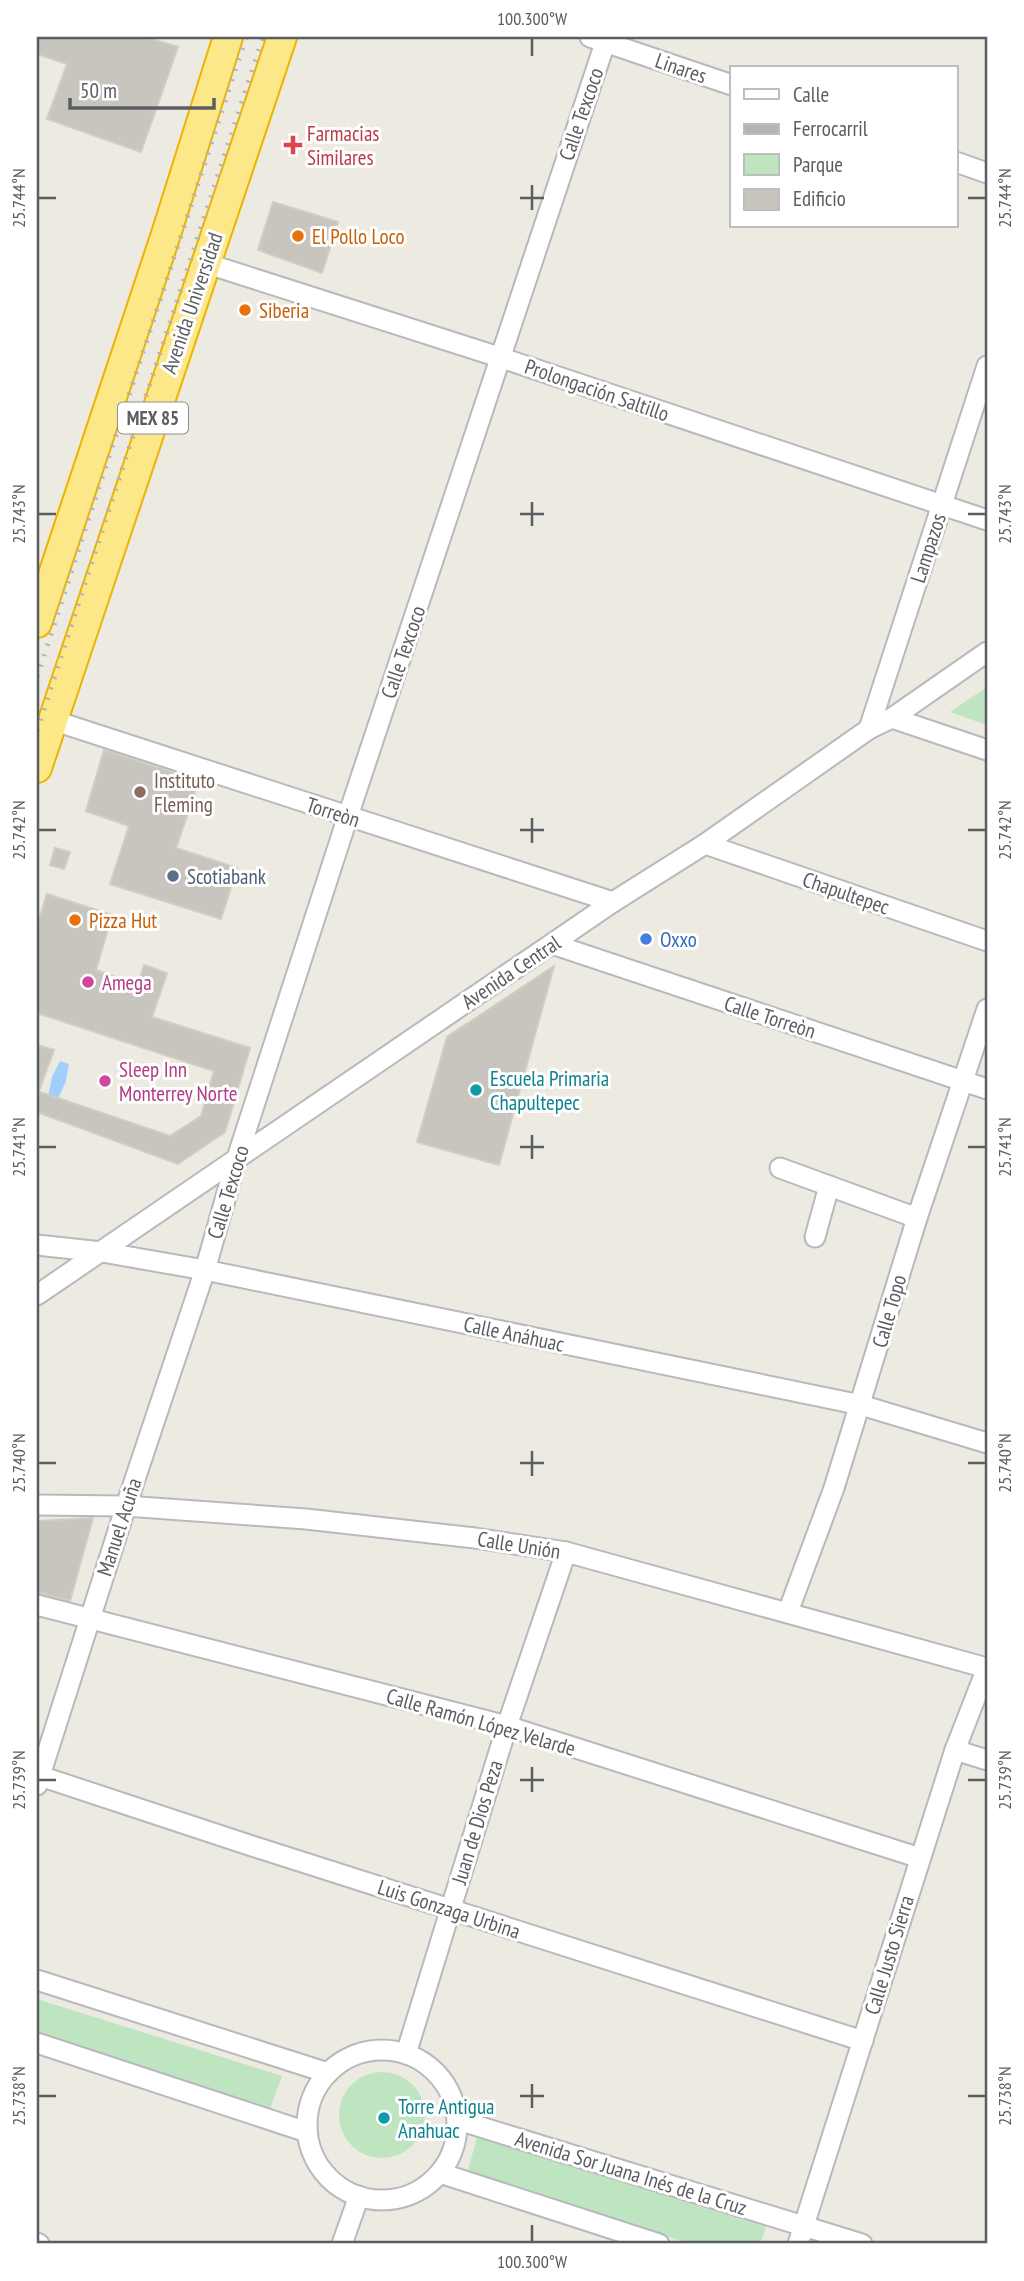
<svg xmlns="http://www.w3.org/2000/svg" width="1024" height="2281" font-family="'PT Sans Narrow',sans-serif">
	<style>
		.green { fill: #bee5c0 }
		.water { fill: #a0cfff }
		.building { fill: #c8c5bf; stroke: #d1cdc0; stroke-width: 2 }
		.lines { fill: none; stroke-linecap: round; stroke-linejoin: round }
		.minor-casing { stroke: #b7b9be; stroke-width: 23 }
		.highway-casing { stroke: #edb301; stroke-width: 32 }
		.minor { stroke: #fff; stroke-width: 19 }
		.highway { stroke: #fce789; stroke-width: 28 }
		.rail { stroke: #b3b4b4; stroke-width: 5; stroke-dasharray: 2 9; stroke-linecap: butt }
		.ticks { fill: none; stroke: #5a5d62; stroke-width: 2.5 }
		.health-dot { fill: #e0444e; stroke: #fff; stroke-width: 2.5 }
		.food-dot { fill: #e8710a; stroke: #fff; stroke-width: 2.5 }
		.education-dot { fill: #8d6e63; stroke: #fff; stroke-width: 2.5 }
		.service-dot { fill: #5c6f8a; stroke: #fff; stroke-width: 2.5 }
		.shop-dot { fill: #3f7fe0; stroke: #fff; stroke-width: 2.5 }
		.hotel-dot { fill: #d1479c; stroke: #fff; stroke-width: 2.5 }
		.culture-dot { fill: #0f9aa8; stroke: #fff; stroke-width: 2.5 }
		.labels { text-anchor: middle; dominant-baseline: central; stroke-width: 6; stroke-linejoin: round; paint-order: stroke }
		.shield { fill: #fff; stroke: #8c8e91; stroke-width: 2 }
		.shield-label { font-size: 19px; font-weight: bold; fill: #5a5d62 }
		.street-label { font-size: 21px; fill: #5a5d62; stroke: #fff }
		.health-label { font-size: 21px; fill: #be3a42; stroke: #fff; text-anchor: start }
		.food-label { font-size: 21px; fill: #c56008; stroke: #fff; text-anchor: start }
		.education-label { font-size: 21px; fill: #785e54; stroke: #fff; text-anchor: start }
		.service-label { font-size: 21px; fill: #4e5e75; stroke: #fff; text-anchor: start }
		.shop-label { font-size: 21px; fill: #366cbe; stroke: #fff; text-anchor: start }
		.hotel-label { font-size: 21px; fill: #b23c85; stroke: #fff; text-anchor: start }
		.culture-label { font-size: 21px; fill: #0d838f; stroke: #fff; text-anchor: start }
		.neatline { fill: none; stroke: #5a5d62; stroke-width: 2.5 }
		.ticks-label { font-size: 18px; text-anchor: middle; fill: #5a5d62 }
	</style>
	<rect width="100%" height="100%" fill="#edebe1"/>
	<!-- green -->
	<g class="green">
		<path d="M987 687V725L950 712Z"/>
		<path d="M37 1999 282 2076 267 2117 37 2039Z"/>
		<circle cx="382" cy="2115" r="43"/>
		<path d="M477 2137 766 2227 760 2244H691L467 2174Z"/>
	</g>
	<!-- water -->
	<path class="water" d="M60 1061 69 1064 66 1081 58 1099 48 1096 52 1077Z"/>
	<!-- building -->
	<g class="building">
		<path d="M37 37H145L178 47 141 152 47 119 67 64 37 54Z"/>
		<path d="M273 202 338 222 322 273 258 250Z"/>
		<path d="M104 750 199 781 176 848 237 868 221 919 110 884 129 826 86 811Z"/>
		<path d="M55 848 70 852 64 869 50 865Z"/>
		<path d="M47 894 112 915 96 970 138 985 144 965 167 973 152 1017 250 1048 225 1132 178 1164 37 1112V1091L170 1136 201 1116 214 1071 37 1013V926Z"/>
		<path d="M554 966 499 1165 417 1142 447 1037Z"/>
		<path d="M37 1045 54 1050 39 1091H37Z"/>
		<path d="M93 1518 70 1601 37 1592V1521Z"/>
	</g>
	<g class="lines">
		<defs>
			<g id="minor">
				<path d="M590 37 732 85"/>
				<path d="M956 162 987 173"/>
				<path d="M205 263 502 358 987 520"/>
				<path d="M892 718 987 750"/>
				<path d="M52 720 613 902"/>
				<path d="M869 729 987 366"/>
				<path d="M705 844 987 941"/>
				<path d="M552 944 987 1089"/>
				<path d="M780 1168 917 1218"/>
				<path d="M815 1237 829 1186"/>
				<path d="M37 1245 102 1252 205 1270 861 1405 987 1443"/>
				<path d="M37 1295 613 902 705 844 869 729 892 718 987 652"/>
				<path d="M37 1505 126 1506 306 1519 475 1538 566 1552 987 1668"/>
				<path d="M37 1605 507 1726 920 1858"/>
				<path d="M788 1612 834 1488 917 1218 987 1009"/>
				<path d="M955 1750 987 1760"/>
				<path d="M37 1775 252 1846 863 2041"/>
				<path d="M37 1785 126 1506 205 1270 237 1158 348 816 607 37"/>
				<path d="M37 1980 328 2073"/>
				<path d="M37 2043 307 2132"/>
				<circle cx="382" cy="2125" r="75"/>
				<path d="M406 2054 507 1726 566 1552"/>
				<path d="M458 2120 862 2244"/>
				<path d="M440 2173 659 2244"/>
				<path d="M37 2243 39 2244"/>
				<path d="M342 2244 359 2196"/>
				<path d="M798 2244 955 1750 987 1668"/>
			</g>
			<g id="highway">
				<path d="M37 623 167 231 228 37"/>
				<path d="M37 768 282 37"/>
			</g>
		</defs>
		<!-- minor casing -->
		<use href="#minor" class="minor-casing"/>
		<!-- highway casing -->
		<use href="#highway" class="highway-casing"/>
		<!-- minor -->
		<use href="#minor" class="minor"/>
		<!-- highway -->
		<use href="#highway" class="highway"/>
		<!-- rail -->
		<g class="rail">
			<path d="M37 677 246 37"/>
			<path d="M37 731 263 37"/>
		</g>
	</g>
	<!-- ticks -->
	<path class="ticks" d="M532 38V56M532 185V210M38 198H56M520 198H544M968 198H986M532 502V526M38 514H56M520 514H544M968 514H986M532 818V843M38 830H56M520 830H544M968 830H986M532 1135V1159M38 1147H56M520 1147H544M968 1147H986M532 1451V1476M38 1463H56M520 1463H544M968 1463H986M532 1767V1792M38 1780H56M520 1780H544M968 1780H986M532 2084V2108M38 2096H56M520 2096H544M968 2096H986M532 2225V2242"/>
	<!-- markers -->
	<path class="health-dot" d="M289.5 134.5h7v7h7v7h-7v7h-7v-7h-7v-7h7z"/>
	<g class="food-dot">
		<circle cx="298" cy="236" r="7"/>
		<circle cx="245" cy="310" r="7"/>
		<circle cx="75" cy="920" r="7"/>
	</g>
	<circle class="education-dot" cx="140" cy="792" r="7"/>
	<circle class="service-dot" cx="173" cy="876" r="7"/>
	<circle class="shop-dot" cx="646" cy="939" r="7"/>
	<g class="hotel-dot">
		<circle cx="88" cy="982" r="7"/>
		<circle cx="105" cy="1081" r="7"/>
	</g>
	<g class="culture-dot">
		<circle cx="476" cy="1090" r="7"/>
		<circle cx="384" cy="2118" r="7"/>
	</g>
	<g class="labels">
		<!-- shield labels -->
		<rect class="shield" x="118" y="402.5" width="70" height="31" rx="5"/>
		<g class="shield-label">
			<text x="153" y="418">MEX 85</text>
		</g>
		<!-- street labels -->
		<g class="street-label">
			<text transform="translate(681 68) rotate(19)">Linares</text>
			<text transform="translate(581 114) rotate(-71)">Calle Texcoco</text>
			<text transform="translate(192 303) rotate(-71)">Avenida Universidad</text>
			<text transform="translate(597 390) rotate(19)">Prolongación Saltillo</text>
			<text transform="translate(928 548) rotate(-72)">Lampazos</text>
			<text transform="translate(403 652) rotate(-71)">Calle Texcoco</text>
			<text transform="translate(333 812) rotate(18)">Torreòn</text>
			<text transform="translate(846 893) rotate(19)">Chapultepec</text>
			<text transform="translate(511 972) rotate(-34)">Avenida Central</text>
			<text transform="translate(770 1017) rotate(18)">Calle Torreòn</text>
			<text transform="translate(228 1192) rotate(-73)">Calle Texcoco</text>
			<text transform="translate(889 1311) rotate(-74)">Calle Topo</text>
			<text transform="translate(514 1334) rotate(12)">Calle Anáhuac</text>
			<text transform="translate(119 1527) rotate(-72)">Manuel Acuña</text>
			<text transform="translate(519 1545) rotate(9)">Calle Unión</text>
			<text transform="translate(481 1722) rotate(16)">Calle Ramón López Velarde</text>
			<text transform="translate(477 1822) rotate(-73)">Juan de Dios Peza</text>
			<text transform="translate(449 1909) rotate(18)">Luis Gonzaga Urbina</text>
			<text transform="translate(889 1955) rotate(-73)">Calle Justo Sierra</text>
			<text transform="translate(631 2173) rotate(17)">Avenida Sor Juana Inés de la Cruz</text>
		</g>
		<!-- health labels -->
		<g class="health-label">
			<text x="307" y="133">Farmacias<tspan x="307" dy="24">Similares</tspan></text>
		</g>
		<!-- food labels -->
		<g class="food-label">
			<text x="312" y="236">El Pollo Loco</text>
			<text x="259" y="310">Siberia</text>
			<text x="89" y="920">Pizza Hut</text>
		</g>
		<!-- education labels -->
		<g class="education-label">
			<text x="154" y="780">Instituto<tspan x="154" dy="24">Fleming</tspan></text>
		</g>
		<!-- service labels -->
		<g class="service-label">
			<text x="187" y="876">Scotiabank</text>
		</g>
		<!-- shop labels -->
		<g class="shop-label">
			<text x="660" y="939">Oxxo</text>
		</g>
		<!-- hotel labels -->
		<g class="hotel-label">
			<text x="102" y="982">Amega</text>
			<text x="119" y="1069">Sleep Inn<tspan x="119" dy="24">Monterrey Norte</tspan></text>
		</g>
		<!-- culture labels -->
		<g class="culture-label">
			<text x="490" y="1078">Escuela Primaria<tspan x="490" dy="24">Chapultepec</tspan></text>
			<text x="398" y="2106">Torre Antigua<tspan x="398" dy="24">Anahuac</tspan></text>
		</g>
	</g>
	<!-- border -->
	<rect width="1024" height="2281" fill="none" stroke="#ffffff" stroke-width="77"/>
	<!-- legend -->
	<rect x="730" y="66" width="228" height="161" fill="#ffffff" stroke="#bdbec0" stroke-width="2"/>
	<rect x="744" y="89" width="35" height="10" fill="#ffffff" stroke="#bdbec0" stroke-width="2"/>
	<text x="793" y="102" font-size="21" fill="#5a5d62">Calle</text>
	<rect x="744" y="124" width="35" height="10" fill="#b3b4b4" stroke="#bdbec0" stroke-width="2"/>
	<text x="793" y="136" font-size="21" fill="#5a5d62">Ferrocarril</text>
	<rect x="744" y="154" width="35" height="21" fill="#bee5c0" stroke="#bdbec0" stroke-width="2"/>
	<text x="793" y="172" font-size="21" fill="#5a5d62">Parque</text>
	<rect x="744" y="189" width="35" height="21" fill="#c8c5bf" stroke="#bdbec0" stroke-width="2"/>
	<text x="793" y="206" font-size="21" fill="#5a5d62">Edificio</text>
	<!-- scale -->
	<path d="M70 98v10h144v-10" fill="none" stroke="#5a5d62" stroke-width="3.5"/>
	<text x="80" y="98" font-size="21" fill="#5a5d62" stroke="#ffffff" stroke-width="5" paint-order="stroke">50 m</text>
	<rect x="38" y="38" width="948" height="2204" class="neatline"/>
	<g class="ticks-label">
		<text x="532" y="25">100.300°W</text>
		<text transform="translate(19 198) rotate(-90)" y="6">25.744°N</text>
		<text transform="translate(1005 198) rotate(-90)" y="6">25.744°N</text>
		<text transform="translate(19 514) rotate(-90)" y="6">25.743°N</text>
		<text transform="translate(1005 514) rotate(-90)" y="6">25.743°N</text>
		<text transform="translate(19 830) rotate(-90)" y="6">25.742°N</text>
		<text transform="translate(1005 830) rotate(-90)" y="6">25.742°N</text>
		<text transform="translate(19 1147) rotate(-90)" y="6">25.741°N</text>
		<text transform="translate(1005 1147) rotate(-90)" y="6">25.741°N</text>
		<text transform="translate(19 1463) rotate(-90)" y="6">25.740°N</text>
		<text transform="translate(1005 1463) rotate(-90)" y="6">25.740°N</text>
		<text transform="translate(19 1780) rotate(-90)" y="6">25.739°N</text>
		<text transform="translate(1005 1780) rotate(-90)" y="6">25.739°N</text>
		<text transform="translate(19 2096) rotate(-90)" y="6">25.738°N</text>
		<text transform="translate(1005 2096) rotate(-90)" y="6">25.738°N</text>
		<text x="532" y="2268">100.300°W</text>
	</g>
</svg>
